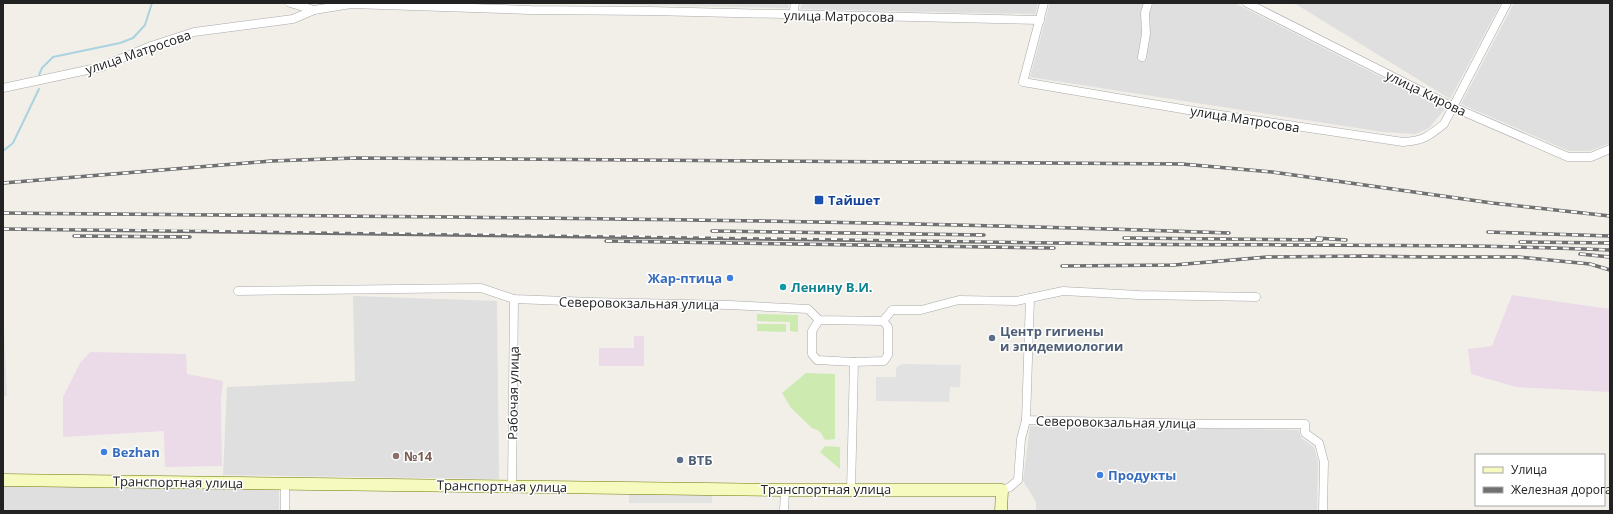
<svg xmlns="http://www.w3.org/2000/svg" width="1613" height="514" font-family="'Open Sans',sans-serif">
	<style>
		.residential { fill: #e0dfdf }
		.industrial { fill: #ebdbe8 }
		.grass { fill: #cdebb0 }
		.parking { fill: #e2e2e2 }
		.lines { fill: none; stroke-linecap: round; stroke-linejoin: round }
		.stream { stroke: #aad3df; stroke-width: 2 }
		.street-casing { stroke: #a9a9a9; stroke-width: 9 }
		.secondary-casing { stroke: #707d05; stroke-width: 13 }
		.street { stroke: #fff; stroke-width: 8 }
		.secondary { stroke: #f7fabf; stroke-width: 12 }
		.rail-casing { stroke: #707070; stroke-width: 3.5 }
		.rail { stroke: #fff; stroke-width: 2; stroke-dasharray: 6; stroke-linecap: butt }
		.transit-dot { fill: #1a4fb4; stroke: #fff; stroke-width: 1.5 }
		.shop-dot { fill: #3f7fe0; stroke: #fff; stroke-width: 1.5 }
		.culture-dot { fill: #0f9aa8; stroke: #fff; stroke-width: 1.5 }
		.service-dot { fill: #5c6f8a; stroke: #fff; stroke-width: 1.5 }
		.education-dot { fill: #8d6e63; stroke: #fff; stroke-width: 1.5 }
		.labels { text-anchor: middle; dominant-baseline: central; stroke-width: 3; stroke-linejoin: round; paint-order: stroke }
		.street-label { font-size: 13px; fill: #222; stroke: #fff }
		.transit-label { font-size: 13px; font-weight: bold; fill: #164399; stroke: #fff; text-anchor: start }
		.shop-label { font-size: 13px; font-weight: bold; fill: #366cbe; stroke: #fff; text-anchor: start }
		.culture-label { font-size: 13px; font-weight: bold; fill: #0d838f; stroke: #fff; text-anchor: start }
		.service-label { font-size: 13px; font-weight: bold; fill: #4e5e75; stroke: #fff; text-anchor: start }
		.education-label { font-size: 13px; font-weight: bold; fill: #785e54; stroke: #fff; text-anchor: start }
	</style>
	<rect width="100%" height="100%" fill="#f2efe9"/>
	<!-- residential -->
	<g class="residential">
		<path d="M536 3H789L788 8Z"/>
		<path d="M802 3H1038L1035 14 800 9Z"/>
		<path d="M1050 3H1234L1445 109 1429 128 1416 134 1383 132 1030 77Z"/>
		<path d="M1294 3H1501L1450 99Z"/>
		<path d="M1514 3H1610V143L1590 151H1569L1461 104Z"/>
		<path d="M353 296 497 301 499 479 223 475 227 387 355 381Z"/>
		<path d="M1030 426 1299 430 1301 438 1314 447 1318 462 1317 511H1036V502L1023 481Z"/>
		<path d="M3 486 279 489V511H3Z"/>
	</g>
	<!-- industrial -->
	<g class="industrial">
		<path d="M1512 295 1610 309V392L1516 387 1471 374 1468 349 1492 346Z"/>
		<path d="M634 336H644V366H599V348H634Z"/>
		<path d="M90 352 186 354 187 374 223 381 221 400 222 466 165 467 164 431 63 437V397L80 363Z"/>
	</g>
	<!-- grass -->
	<g class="grass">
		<path d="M757 314 798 315V332L790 331V322L757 321Z"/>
		<path d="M757 324H786V332L757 331Z"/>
		<path d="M806 373 835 374V439L825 440 821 433 817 430 812 428 791 408 782 393Z"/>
		<path d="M825 446 840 447V469L820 452Z"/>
	</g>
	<!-- parking -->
	<g class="parking">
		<path d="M3 330H4L7 396 3 397Z"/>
		<path d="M902 364 961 365 960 387H950L949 402 876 401V377H896V368Z"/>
		<rect x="629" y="494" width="83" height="9"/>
	</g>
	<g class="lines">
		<!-- stream -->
		<g class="stream">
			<path d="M39 75 42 68 53 57 120 43 133 38 145 25 152 3"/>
			<path d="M3 151 13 143 39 89"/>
		</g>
		<defs>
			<g id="street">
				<path d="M290 3 314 10"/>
				<path d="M1044 3 1023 82 1194 111 1403 142C1423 141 1429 136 1444 124L1507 3"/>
				<path d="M1247 3 1453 107 1568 157H1591L1610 149"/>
				<path d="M793 15 795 3"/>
				<path d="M1142 57 1146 34 1145 13 1148 3"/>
				<path d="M3 88 101 67 151 46 194 32 293 19 314 10 351 4 530 10 650 11 1040 20"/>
				<path d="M238 291 481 288 514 299 592 302 730 305 808 309 819 320 883 321 892 310H921L959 300 1016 301 1030 298 1026 420 1207 424H1305V433L1319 443 1324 462 1323 511"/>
				<path d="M1030 298 1063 291 1139 295 1256 297"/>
				<path d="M819 320 812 331V354L817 360 854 362 884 361 888 355V327L883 321"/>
				<path d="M285 483V511"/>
				<path d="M512 486 514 299"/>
				<path d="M851 490 854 362"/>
				<path d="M1002 490 1010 487 1018 480 1021 439 1026 420"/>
				<path d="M784 511 785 490"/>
			</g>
			<path id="secondary" d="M3 480 785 490H1002L1001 511"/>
		</defs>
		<!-- street casing -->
		<use href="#street" class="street-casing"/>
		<!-- secondary casing -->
		<use href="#secondary" class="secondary-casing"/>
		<!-- street -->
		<use href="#street" class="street"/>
		<!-- secondary -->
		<use href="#secondary" class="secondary"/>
		<defs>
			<g id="rail">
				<path d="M3 183 271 161 356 158 1182 164 1272 172 1492 203 1610 216"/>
				<path d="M3 213C412 217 820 218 1229 233"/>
				<path d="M3 229C375 232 746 237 1117 244 1282 246 1446 243 1610 250"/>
				<path d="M712 231 984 235"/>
				<path d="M1488 232 1610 236"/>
				<path d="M74 236 190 237"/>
				<path d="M1124 238 1322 240"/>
				<path d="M1317 238 1346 240"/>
				<path d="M606 241 1054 248"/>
				<path d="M1520 242 1610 243"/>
				<path d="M1580 254 1610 257"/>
				<path d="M1062 266 1174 265 1267 257 1364 256 1427 257H1518L1590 264 1610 270"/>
			</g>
		</defs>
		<!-- rail casing -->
		<use href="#rail" class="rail-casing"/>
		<!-- rail -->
		<use href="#rail" class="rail"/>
	</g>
	<!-- markers -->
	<rect class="transit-dot" x="814" y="195" width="10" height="10" rx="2"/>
	<g class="shop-dot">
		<circle cx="730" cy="278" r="4"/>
		<circle cx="104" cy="452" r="4"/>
		<circle cx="1100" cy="475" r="4"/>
	</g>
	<circle class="culture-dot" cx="783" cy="287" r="4"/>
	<g class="service-dot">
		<circle cx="992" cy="338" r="4"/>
		<circle cx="680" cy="460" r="4"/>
	</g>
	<circle class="education-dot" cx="396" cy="456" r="4"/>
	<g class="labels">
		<!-- street labels -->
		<g class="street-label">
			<text transform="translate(839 16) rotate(1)">улица Матросова</text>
			<text transform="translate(138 52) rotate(-19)">улица Матросова</text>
			<text transform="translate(1426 93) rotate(26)">улица Кирова</text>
			<text transform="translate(1245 119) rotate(9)">улица Матросова</text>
			<text transform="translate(639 303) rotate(1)">Северовокзальная улица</text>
			<text transform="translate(513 393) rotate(-89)">Рабочая улица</text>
			<text transform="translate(1116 422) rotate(1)">Северовокзальная улица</text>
			<text transform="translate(178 482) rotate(1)">Транспортная улица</text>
			<text transform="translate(502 486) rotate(1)">Транспортная улица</text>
			<text x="826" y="489">Транспортная улица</text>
		</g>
		<!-- transit labels -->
		<g class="transit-label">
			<text x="828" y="200">Тайшет</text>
		</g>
		<!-- shop labels -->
		<g class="shop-label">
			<text x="722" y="278" text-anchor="end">Жар-птица</text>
			<text x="112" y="452">Bezhan</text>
			<text x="1108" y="475">Продукты</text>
		</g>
		<!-- culture labels -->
		<g class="culture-label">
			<text x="791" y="287">Ленину В.И.</text>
		</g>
		<!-- service labels -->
		<g class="service-label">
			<text x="1000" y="331">Центр гигиены<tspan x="1000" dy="15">и эпидемиологии</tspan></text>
			<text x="688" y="460">ВТБ</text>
		</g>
		<!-- education labels -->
		<g class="education-label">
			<text x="404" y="456">№14</text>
		</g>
	</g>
	<!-- border -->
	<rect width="1613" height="514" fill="none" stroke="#222222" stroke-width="8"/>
	<!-- legend -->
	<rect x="1475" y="454" width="130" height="52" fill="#ffffff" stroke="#a7a7a7"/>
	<rect x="1483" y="467" width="20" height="6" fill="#f7fabf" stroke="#a7a7a7"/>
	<text x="1511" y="474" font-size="12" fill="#222222">Улица</text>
	<rect x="1483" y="487" width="20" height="6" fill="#707070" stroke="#a7a7a7"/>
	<text x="1511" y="494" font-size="12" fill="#222222">Железная дорога</text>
</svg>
